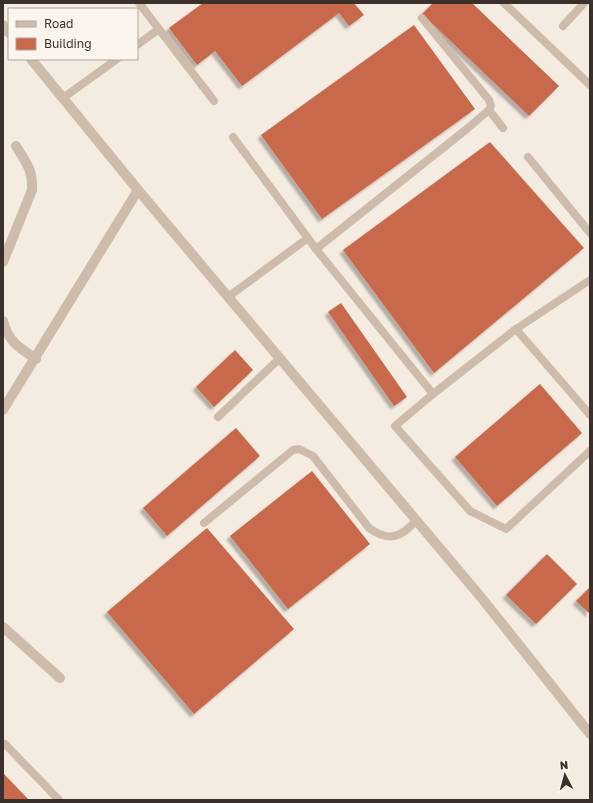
<svg xmlns="http://www.w3.org/2000/svg" width="593" height="803" font-family="'Golos Text',sans-serif">
	<style>
		.building { fill: #c8694b; filter: url(#shadow) }
		.lines { fill: none; stroke-linecap: round; stroke-linejoin: round }
		.service { stroke: #cdbbac; stroke-width: 8 }
		.minor { stroke: #cdbbac; stroke-width: 10 }
		.tertiary { stroke: #cdbbac; stroke-width: 10 }
	</style>
	<defs>
		<filter id="shadow"><feDropShadow dx="-3.5" dy="3.5" stdDeviation="1" flood-color="#0004"/></filter>
	</defs>
	<rect width="100%" height="100%" fill="#f4ebe1"/>
	<!-- building -->
	<g class="building">
		<path d="M203 3H354L364 15 349 26 339 13 242 86 215 51 197 65 169 28Z"/>
		<path d="M433 3H472L559 86 529 116 422 14Z"/>
		<path d="M414 25 475 109 322 219 261 135Z"/>
		<path d="M490 142 584 248 434 373 343 250Z"/>
		<path d="M341 303 407 397 394 406 328 312Z"/>
		<path d="M235 350 253 370 214 407 196 387Z"/>
		<path d="M540 384 582 433 497 506 455 457Z"/>
		<path d="M236 428 260 456 167 536 143 508Z"/>
		<path d="M312 471 370 544 288 609 230 536Z"/>
		<path d="M207 528 294 629 194 714 107 612Z"/>
		<path d="M547 554 577 584 536 624 506 595Z"/>
		<path d="M590 587V614L576 601Z"/>
		<path d="M3 773 29 800H3Z"/>
	</g>
	<g class="lines">
		<!-- service -->
		<g class="service">
			<path d="M139 3 214 101"/>
			<path d="M504 3 590 85"/>
			<path d="M563 26 584 3"/>
			<path d="M137 45 159 29"/>
			<path d="M63 98 117 59"/>
			<path d="M489 110 503 128"/>
			<path d="M233 137 316 249 433 394 516 329 590 280"/>
			<path d="M528 157 590 233"/>
			<path d="M316 249 468 128 489 110 491 106 489 100 422 18"/>
			<path d="M228 297 308 238"/>
			<path d="M516 329 590 415"/>
			<path d="M433 394 395 426 470 511 506 529 590 451"/>
			<path d="M218 417 280 358"/>
			<path d="M204 523 293 450 299 449 313 456 369 528C388 542 402 538 416 520"/>
			<path d="M5 744 59 800"/>
		</g>
		<!-- minor -->
		<g class="minor">
			<path d="M3 262 32 190C33 169 26 163 16 146"/>
			<path d="M3 321C8 341 19 348 36 359"/>
			<path d="M3 410 138 190"/>
			<path d="M3 627 60 678"/>
		</g>
		<!-- tertiary -->
		<g class="tertiary">
			<path d="M3 25 9 33"/>
			<path d="M31 59 138 190 480 596 590 734"/>
		</g>
	</g>
	<!-- border -->
	<rect width="593" height="803" fill="none" stroke="#3b302b" stroke-width="8"/>
	<!-- legend -->
	<rect x="8" y="8" width="130" height="52" fill="#fbf5ee" stroke="#aea6a0"/>
	<rect x="16" y="21" width="20" height="6" fill="#cdbbac" stroke="#aea6a0"/>
	<text x="44" y="28" font-size="12" fill="#3b302b">Road</text>
	<rect x="16" y="38" width="20" height="12" fill="#c8694b" stroke="#aea6a0"/>
	<text x="44" y="48" font-size="12" fill="#3b302b">Building</text>
	<!-- north arrow -->
	<g transform="translate(565 775) rotate(354)" stroke="#fbf5ee" stroke-width="3" paint-order="stroke">
	<path d="M0-3L7 15L0 10L-7 15Z" fill="#3b302b"/>
	<text y="-6" font-size="11" font-weight="bold" text-anchor="middle" fill="#3b302b">N</text>
	</g>
</svg>
